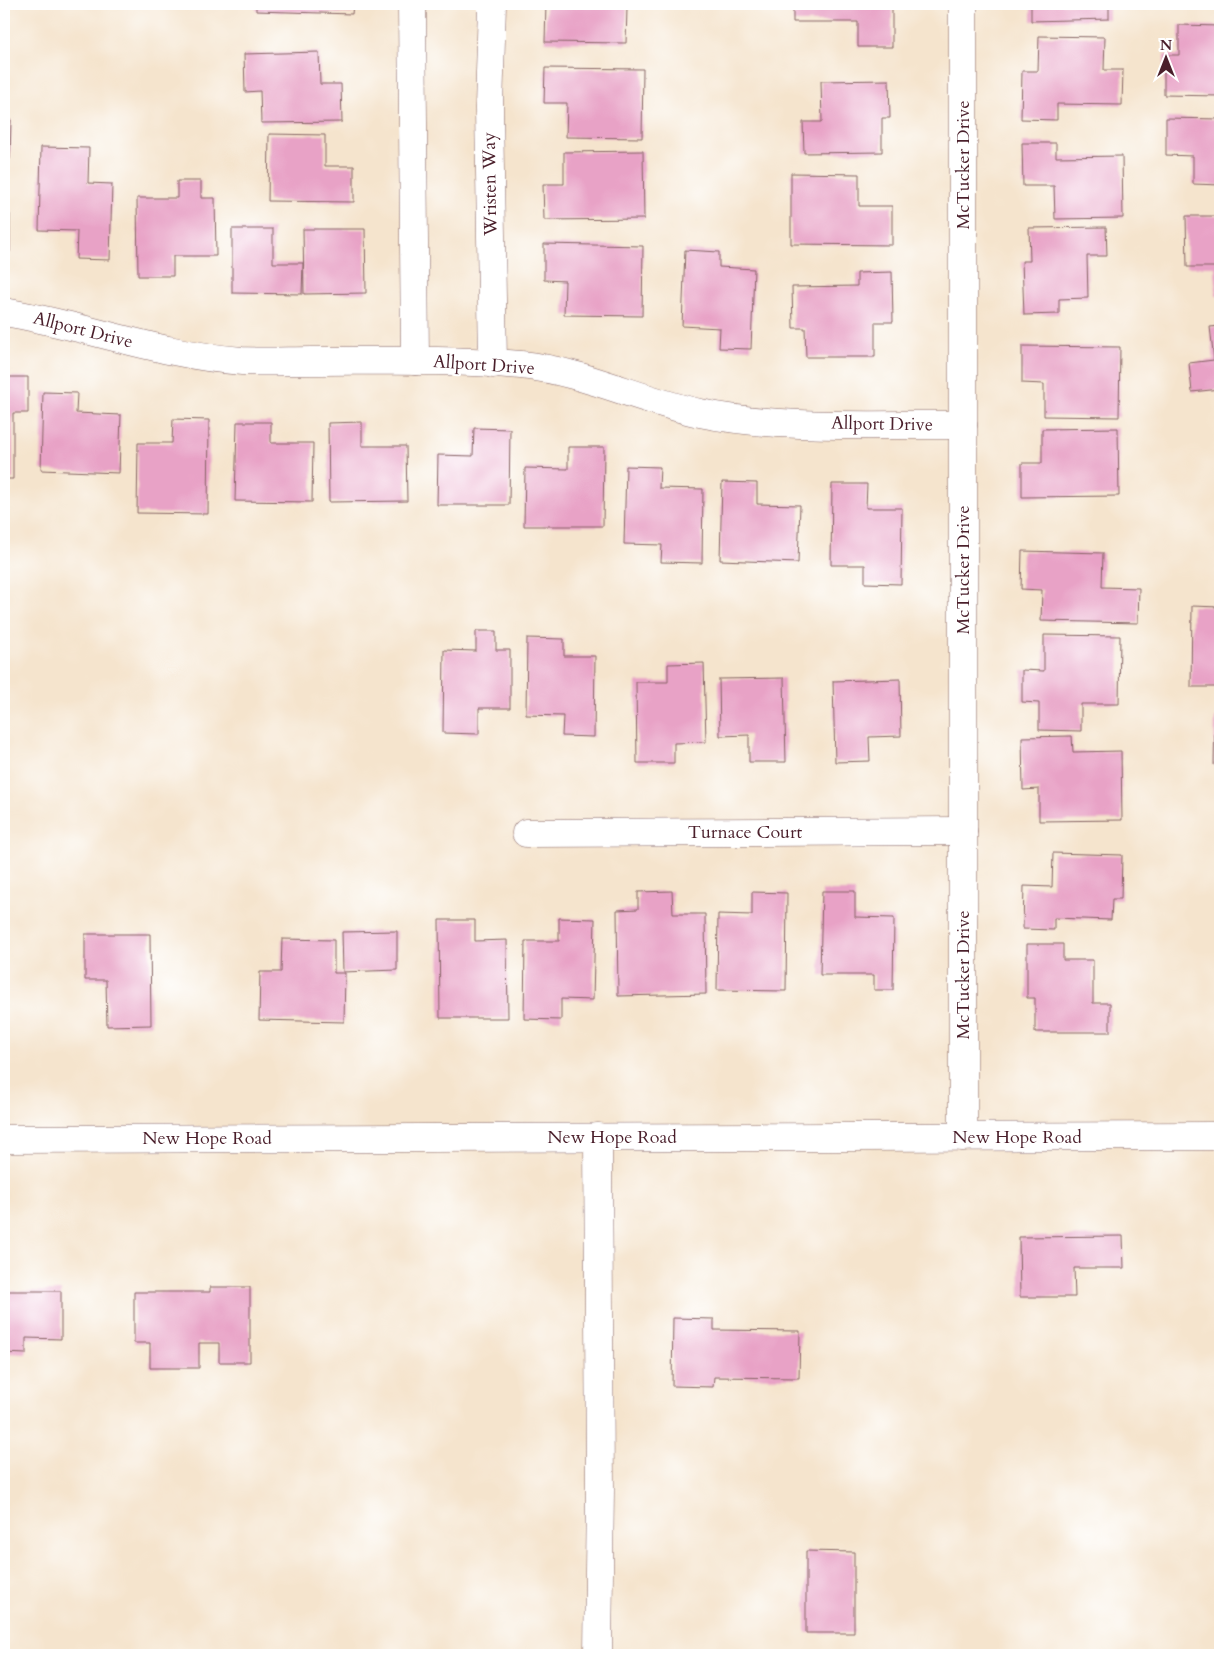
<svg xmlns="http://www.w3.org/2000/svg" width="1224" height="1659" font-family="Cardo,serif">
	<style>
		.building { fill: #e8a2c6 }
		.lines { fill: none; stroke-linecap: round; stroke-linejoin: round }
		.minor-casing { stroke: #866464; stroke-width: 29 }
		.major-casing { stroke: #866464; stroke-width: 29 }
		.minor { stroke: #fff; stroke-width: 28 }
		.major { stroke: #fff; stroke-width: 28 }
		.labels { text-anchor: middle; dominant-baseline: central; stroke-width: 4; stroke-linejoin: round; paint-order: stroke }
		.street-label { font-size: 18px; fill: #4a1f2b; stroke: #fff }
	</style>
	<rect width="100%" height="100%" fill="#fff"/>
	<filter id="ink" filterUnits="userSpaceOnUse"><feTurbulence type="fractalNoise" baseFrequency=".02" numOctaves="2"/><feDisplacementMap in="SourceGraphic" scale="10" xChannelSelector="R" yChannelSelector="G"/><feConvolveMatrix kernelMatrix="1 2 1 2 8 2 1 2 1" color-interpolation-filters="sRGB"/></filter>
	<filter id="wash" filterUnits="userSpaceOnUse"><feTurbulence type="fractalNoise" baseFrequency=".0096" numOctaves="4" result="noise"/><feDisplacementMap in="SourceGraphic" scale="20" xChannelSelector="R" yChannelSelector="G"/><feGaussianBlur stdDeviation="1.12" result="paint"/><feColorMatrix in="noise" values="0 0 0 0 0 0 0 0 0 0 0 0 0 0 0 0 0 1.4 0 .05"/><feComposite in="paint" operator="in"/></filter>
	<g filter="url(#wash)">
		<rect width="100%" height="100%" fill="#f5e4cd"/>
		<g id="blocks">
			<!-- building -->
			<g class="building">
				<path d="M256 4H353L352 14 256 11Z"/>
				<path d="M546 4H643V8H627L626 43 545 42Z"/>
				<path d="M793 4H892V47H858V22H793Z"/>
				<path d="M1031 4H1109V19L1031 21Z"/>
				<path d="M1179 25 1220 26V96L1164 95V55H1179Z"/>
				<path d="M1039 36 1105 37 1104 70H1123L1122 105 1057 104V120L1021 119 1022 71H1038Z"/>
				<path d="M319 52 320 84H341L342 122 261 123 260 91 245 92 244 54Z"/>
				<path d="M545 68 643 69 642 138 566 137 567 103H544Z"/>
				<path d="M889 80 890 118H882V152L804 153 803 122H822L821 81Z"/>
				<path d="M1166 118 1220 119V185L1193 184V156L1166 155Z"/>
				<path d="M4 120H11L10 159H4Z"/>
				<path d="M269 134 325 135V166H354V202L268 201Z"/>
				<path d="M1022 143H1056V157L1122 156 1123 218 1055 219 1054 186H1023Z"/>
				<path d="M41 147 89 148 88 183 112 184 110 260 76 259 77 231 39 230Z"/>
				<path d="M643 151 644 219 544 220 543 184H564V152Z"/>
				<path d="M791 173 859 174V206H892V245L791 244Z"/>
				<path d="M177 181H201V198H215L216 256H173V276H138L137 198H177Z"/>
				<path d="M4 214H10V252L4 251Z"/>
				<path d="M1186 216H1220V296H1216L1215 267H1187Z"/>
				<path d="M1106 227 1107 256H1087L1088 298 1059 299V314L1024 315 1022 261H1030L1029 228Z"/>
				<path d="M232 229H273V263H303L302 294 232 293Z"/>
				<path d="M303 229H365L366 293 304 294Z"/>
				<path d="M544 244 643 246 642 316 564 315 565 281 544 280Z"/>
				<path d="M685 250 719 252V267L754 269 751 349 719 348 720 328 682 326Z"/>
				<path d="M892 272 893 322H875V357H806L805 328H793L792 287 857 286V273Z"/>
				<path d="M1220 326V389L1192 392 1189 363 1214 360 1210 327Z"/>
				<path d="M1022 346 1120 347 1119 417 1044 416V384L1022 383Z"/>
				<path d="M4 377H28V413H13V479H4Z"/>
				<path d="M43 392 77 393 76 413 121 415 119 473 41 470Z"/>
				<path d="M173 419 209 420 208 514 137 513 138 443H172Z"/>
				<path d="M237 422H271V443H313L312 502 235 501Z"/>
				<path d="M362 422V446H406L407 501 329 502 328 423Z"/>
				<path d="M474 428 510 429 509 505H437L438 455 473 456Z"/>
				<path d="M1118 428 1119 496 1022 497V463H1042V429Z"/>
				<path d="M568 447H604L603 526H524L525 468 568 469Z"/>
				<path d="M626 466 660 467 659 488 703 489 702 563 661 562 662 545 624 544Z"/>
				<path d="M722 482 757 483V504L800 505 798 563 720 560Z"/>
				<path d="M832 484H867L866 508H902L901 584 865 583V565H831Z"/>
				<path d="M1022 551 1103 553 1102 587 1139 588 1138 623 1041 621 1042 590 1021 589Z"/>
				<path d="M1192 606 1220 607V687H1191Z"/>
				<path d="M476 631H496V650H510V708H479V734L443 733 444 650 476 651Z"/>
				<path d="M1044 635 1120 636 1119 704H1081V731L1039 730V703L1022 702V670L1044 671Z"/>
				<path d="M527 638 564 639V656H595L594 737 562 736 563 716 526 715Z"/>
				<path d="M704 663 706 742 674 743V763H637L636 682H668V664Z"/>
				<path d="M784 678 786 762H749V735L720 736 719 679Z"/>
				<path d="M900 679 901 736 869 737 870 761 835 762 833 681Z"/>
				<path d="M1215 717H1220V765H1214Z"/>
				<path d="M1072 736 1073 752 1121 751 1122 820 1039 821V789L1023 790 1022 737Z"/>
				<path d="M1053 853 1122 855 1121 899H1112L1111 920 1054 918V930L1023 929 1024 886 1052 887Z"/>
				<path d="M672 891 673 914H705L706 994 618 996 617 910 638 909V892Z"/>
				<path d="M822 891H855V917L894 918 893 990H874V975H820Z"/>
				<path d="M752 892 787 893 786 991 717 990 718 914 752 915Z"/>
				<path d="M559 918 595 919 593 1000 561 999V1020L524 1019 525 941H559Z"/>
				<path d="M439 920H475V941L507 940 508 1018H440Z"/>
				<path d="M397 931V970L343 972 342 932Z"/>
				<path d="M85 934H150L151 1025 107 1026 106 980H85Z"/>
				<path d="M282 939 334 940V973H345L344 1022 259 1020 260 972H281Z"/>
				<path d="M1027 944H1063V960H1093V1003H1110V1032H1035V998H1027Z"/>
				<path d="M1123 1236 1124 1268H1074L1075 1297H1020L1019 1237Z"/>
				<path d="M210 1287H250V1362H219V1343H199V1368H150V1343H134V1292H210Z"/>
				<path d="M4 1291H61V1339L26 1338V1354L4 1353Z"/>
				<path d="M673 1318 714 1319V1330L800 1331 799 1378 714 1377 713 1387 672 1386Z"/>
				<path d="M806 1551 854 1552V1633H806Z"/>
			</g>
		</g>
	</g>
	<g filter="url(#ink)">
		<use href="#blocks" fill-opacity="0" stroke="#866464" stroke-width="1"/>
		<g class="lines">
			<defs>
				<g id="minor">
					<path d="M412 4 415 361"/>
					<path d="M492 4 489 108 493 364"/>
					<path d="M963 4V1137"/>
					<path d="M4 312C84 325 160 355 242 361 265 362 288 361 311 361 381 361 451 359 521 365 583 371 639 400 700 413 782 430 879 424 963 425"/>
					<path d="M526 833 963 831"/>
					<path d="M598 1137 600 1489 598 1655"/>
				</g>
				<path id="major" d="M4 1139 1220 1136"/>
			</defs>
			<!-- minor casing -->
			<use href="#minor" class="minor-casing"/>
			<!-- major casing -->
			<use href="#major" class="major-casing"/>
			<!-- minor -->
			<use href="#minor" class="minor"/>
			<!-- major -->
			<use href="#major" class="major"/>
		</g>
	</g>
	<g class="labels">
		<!-- street labels -->
		<g class="street-label">
			<text transform="translate(963 165) rotate(-90)">McTucker Drive</text>
			<text transform="translate(490 184) rotate(-91)">Wristen Way</text>
			<text transform="translate(83 330) rotate(14)">Allport Drive</text>
			<text transform="translate(484 365) rotate(4)">Allport Drive</text>
			<text transform="translate(882 424) rotate(1)">Allport Drive</text>
			<text transform="translate(963 570) rotate(-90)">McTucker Drive</text>
			<text x="745" y="832">Turnace Court</text>
			<text transform="translate(963 975) rotate(-90)">McTucker Drive</text>
			<text x="612" y="1137">New Hope Road</text>
			<text x="1017" y="1137">New Hope Road</text>
			<text x="207" y="1138">New Hope Road</text>
		</g>
	</g>
	<!-- margin -->
	<rect width="1224" height="1659" fill="none" stroke="#fff" stroke-width="20"/>
	<!-- north arrow -->
	<g transform="translate(1166 58)" stroke="#ffffff" stroke-width="4" paint-order="stroke">
	<path d="M0-4L9 19L0 12L-9 19Z" fill="#4a1f2b"/>
	<text y="-8" font-size="14" font-weight="bold" text-anchor="middle" fill="#4a1f2b">N</text>
	</g>
</svg>
